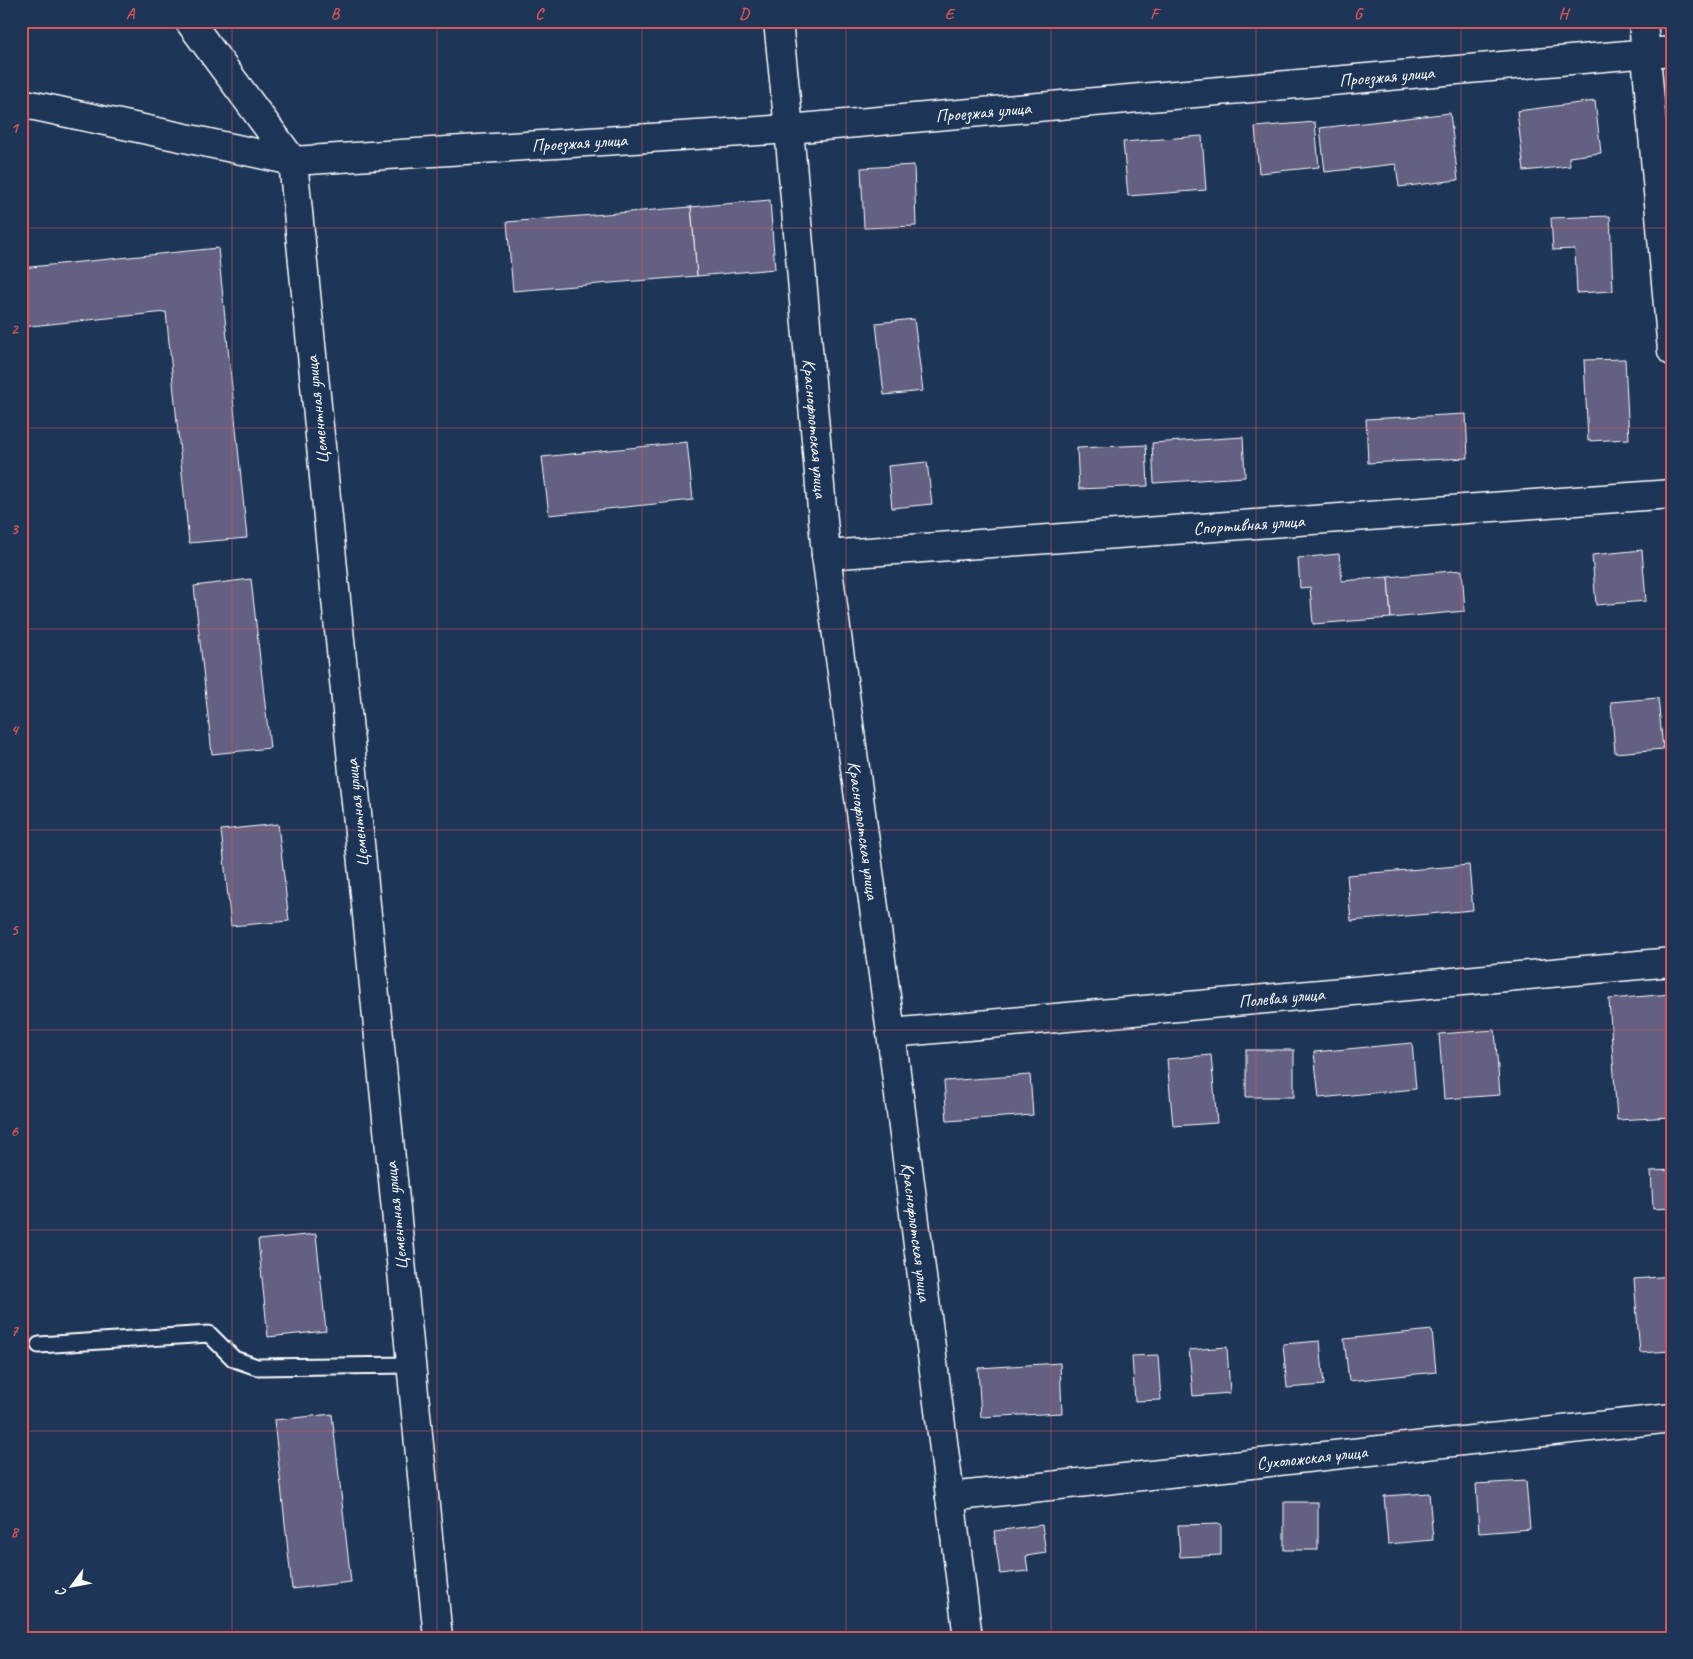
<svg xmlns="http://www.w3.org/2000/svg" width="1693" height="1659" font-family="Caveat,sans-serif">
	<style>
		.building { fill: #636181; stroke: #fff }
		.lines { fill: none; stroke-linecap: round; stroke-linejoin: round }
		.lane-casing { stroke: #fff; stroke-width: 19 }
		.street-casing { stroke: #fff; stroke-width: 31 }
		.secondary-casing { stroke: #fff; stroke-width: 31 }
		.lane { stroke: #1d3557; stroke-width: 15 }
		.street { stroke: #1d3557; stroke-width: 28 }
		.secondary { stroke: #1d3557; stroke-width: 28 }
		.grid { fill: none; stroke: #de5353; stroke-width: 1; stroke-opacity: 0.55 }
		.labels { text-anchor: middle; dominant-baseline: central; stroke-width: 4; stroke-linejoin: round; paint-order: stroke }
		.street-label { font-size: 18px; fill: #fff; stroke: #1d3557 }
		.neatline { fill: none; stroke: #de5353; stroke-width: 2 }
		.grid-label { font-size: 16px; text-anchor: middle; font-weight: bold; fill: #de5353 }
	</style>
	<rect width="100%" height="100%" fill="#1d3557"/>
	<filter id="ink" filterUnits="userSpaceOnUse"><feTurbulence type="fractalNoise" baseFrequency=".02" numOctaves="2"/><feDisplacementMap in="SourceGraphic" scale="10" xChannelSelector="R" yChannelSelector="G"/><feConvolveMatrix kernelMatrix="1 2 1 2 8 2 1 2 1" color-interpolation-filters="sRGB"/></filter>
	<g filter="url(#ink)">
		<!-- building -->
		<g class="building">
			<path d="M1595 101 1601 153 1569 157 1570 166 1524 171 1517 111Z"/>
			<path d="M1450 113 1458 180 1399 187 1396 164 1325 172 1320 128Z"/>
			<path d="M1315 122 1319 167 1259 173 1255 127Z"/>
			<path d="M1202 136 1206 190 1128 196 1123 142Z"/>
			<path d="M914 165 916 226 864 228 861 168Z"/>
			<path d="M770 200 775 269 697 276 691 207Z"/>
			<path d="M691 207 697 276 513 291 507 222Z"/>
			<path d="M1610 216 1613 291 1577 293 1575 249 1553 250 1551 218Z"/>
			<path d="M218 248 247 538 189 543 166 312 21 327V268Z"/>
			<path d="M914 319 923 391 884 395 876 323Z"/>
			<path d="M1625 359 1629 439 1588 441 1584 360Z"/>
			<path d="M1466 414 1468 458 1368 463 1366 419Z"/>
			<path d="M1243 437 1245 477 1154 483 1152 443Z"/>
			<path d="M687 442 693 500 549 515 542 457Z"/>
			<path d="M1146 445 1148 486 1079 489 1077 448Z"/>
			<path d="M927 462 932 504 892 508 888 466Z"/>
			<path d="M1642 550 1646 601 1596 605 1592 555Z"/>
			<path d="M1339 554 1342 581 1388 577 1391 618 1313 624 1310 587 1300 588 1298 558Z"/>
			<path d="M1462 570 1465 611 1391 618 1388 577Z"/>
			<path d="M251 579 270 748 212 754 194 586Z"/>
			<path d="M1658 698 1663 749 1615 753 1611 702Z"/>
			<path d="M278 824 289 921 231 926 221 830Z"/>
			<path d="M1469 865 1473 910 1351 921 1347 875Z"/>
			<path d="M1672 994V1117L1617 1120 1609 999Z"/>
			<path d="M1495 1030 1500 1095 1444 1099 1439 1034Z"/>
			<path d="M1412 1043 1416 1089 1319 1098 1314 1052Z"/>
			<rect x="1246" y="1050" width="48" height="47"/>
			<path d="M1211 1055 1217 1123 1173 1126 1167 1059Z"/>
			<path d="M1030 1075 1033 1115 947 1121 944 1081Z"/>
			<path d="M1672 1170V1208L1653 1209 1651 1171Z"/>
			<path d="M316 1234 326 1331 268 1337 258 1240Z"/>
			<path d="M1672 1276V1351L1640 1353 1634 1279Z"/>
			<path d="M1432 1330 1436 1372 1349 1381 1344 1339Z"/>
			<path d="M1320 1341 1324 1385 1287 1388 1283 1344Z"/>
			<path d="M1227 1347 1230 1393 1193 1396 1189 1350Z"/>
			<path d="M1158 1355 1161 1400 1135 1401 1132 1356Z"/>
			<path d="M1060 1363 1062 1413 981 1417 978 1368Z"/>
			<path d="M332 1414 351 1582 292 1589 274 1420Z"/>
			<path d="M1526 1481 1530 1529 1479 1533 1476 1484Z"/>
			<path d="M1429 1493 1433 1540 1388 1544 1384 1496Z"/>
			<rect x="1284" y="1502" width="34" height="48"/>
			<path d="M1221 1524V1555L1180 1557 1178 1525Z"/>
			<path d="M1042 1525 1046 1553 1026 1556 1028 1571 1000 1574 994 1531Z"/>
		</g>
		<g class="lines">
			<defs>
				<path id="lane" d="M39 1345 209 1334 234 1359 257 1367 411 1365"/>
				<g id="street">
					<path d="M189 21 293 161"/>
					<path id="s1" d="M778 21 789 129 826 555 891 1033 968 1638"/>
					<path d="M1643 21 1672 351"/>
					<path d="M21 103 293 161"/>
					<path id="s2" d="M826 555 1672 494"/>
					<path id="s3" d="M891 1033 1672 962"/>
					<path id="s4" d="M950 1497 1672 1418"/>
				</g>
				<g id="secondary">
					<path id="s5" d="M438 1638 293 161 789 129 1672 51"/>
				</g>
			</defs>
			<!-- lane casing -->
			<use href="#lane" class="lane-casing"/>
			<!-- street casing -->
			<use href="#street" class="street-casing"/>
			<!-- secondary casing -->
			<use href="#secondary" class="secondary-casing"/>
			<!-- lane -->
			<use href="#lane" class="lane"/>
			<!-- street -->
			<use href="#street" class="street"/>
			<!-- secondary -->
			<use href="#secondary" class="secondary"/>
		</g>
	</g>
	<!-- grid -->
	<path class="grid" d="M232 21V1638M437 21V1638M642 21V1638M846 21V1638M1051 21V1638M1256 21V1638M1461 21V1638M21 228H1672M21 428H1672M21 629H1672M21 830H1672M21 1030H1672M21 1230H1672M21 1431H1672"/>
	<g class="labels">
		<!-- street labels -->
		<g class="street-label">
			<text stroke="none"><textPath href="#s5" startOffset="2581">Проезжая улица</textPath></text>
			<text stroke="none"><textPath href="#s5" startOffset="2176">Проезжая улица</textPath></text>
			<text stroke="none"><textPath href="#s5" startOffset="1771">Проезжая улица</textPath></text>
			<text transform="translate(317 410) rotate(-96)">Цементная улица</text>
			<text stroke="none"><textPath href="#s1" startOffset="409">Краснофлотская улица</textPath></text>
			<text stroke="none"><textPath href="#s2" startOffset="424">Спортивная улица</textPath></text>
			<text transform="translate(357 813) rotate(-96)">Цементная улица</text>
			<text stroke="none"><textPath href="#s1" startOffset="814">Краснофлотская улица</textPath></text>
			<text stroke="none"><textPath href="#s3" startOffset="392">Полевая улица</textPath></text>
			<text transform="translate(396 1216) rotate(-96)">Цементная улица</text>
			<text stroke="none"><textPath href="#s1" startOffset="1219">Краснофлотская улица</textPath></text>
			<text stroke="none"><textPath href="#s4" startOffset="364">Сухоложская улица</textPath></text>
		</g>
	</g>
	<!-- margin -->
	<rect width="1693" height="1659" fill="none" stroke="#1d3557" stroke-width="55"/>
	<!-- north arrow -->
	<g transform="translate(72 1586) rotate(238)" stroke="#1d3557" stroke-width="4" paint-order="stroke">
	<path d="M0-4L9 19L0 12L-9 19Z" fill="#ffffff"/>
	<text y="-8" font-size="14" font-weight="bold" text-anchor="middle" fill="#ffffff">С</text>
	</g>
	<rect x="28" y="28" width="1638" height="1604" class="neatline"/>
	<g class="grid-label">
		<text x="130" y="19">A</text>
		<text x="335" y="19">B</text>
		<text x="539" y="19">C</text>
		<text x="744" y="19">D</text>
		<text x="949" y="19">E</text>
		<text x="1154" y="19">F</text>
		<text x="1358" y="19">G</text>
		<text x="1563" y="19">H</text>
		<text x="14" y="133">1</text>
		<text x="14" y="334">2</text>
		<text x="14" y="534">3</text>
		<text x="14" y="735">4</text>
		<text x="14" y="935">5</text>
		<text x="14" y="1136">6</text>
		<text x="14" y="1336">7</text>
		<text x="14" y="1537">8</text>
	</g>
</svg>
